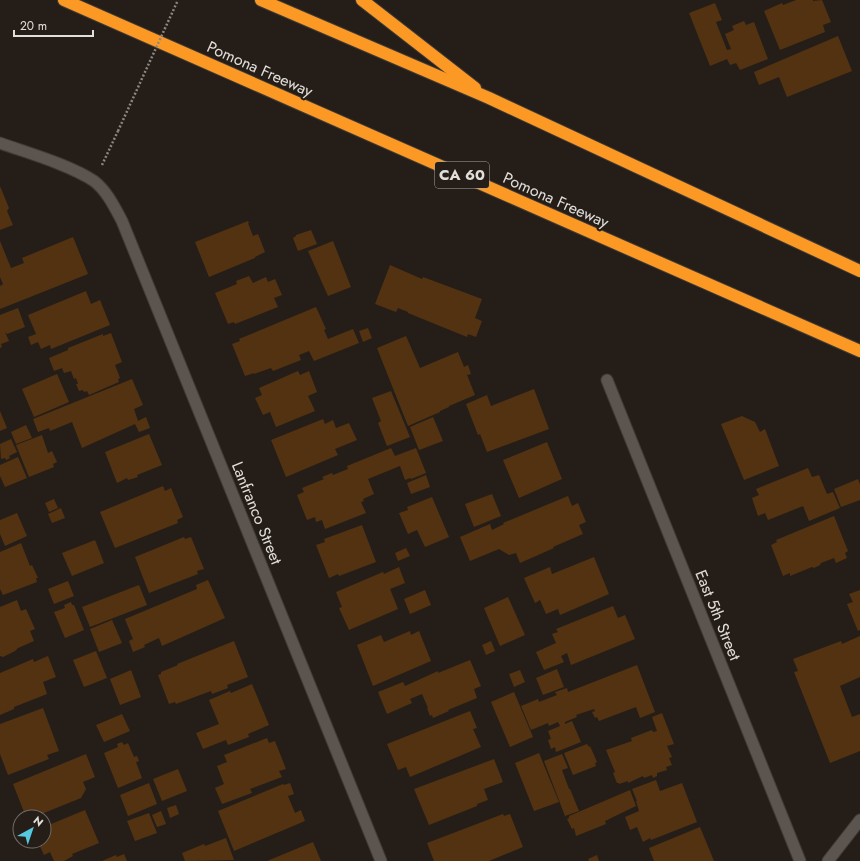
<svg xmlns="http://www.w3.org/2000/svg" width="860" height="861" font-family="Jost,sans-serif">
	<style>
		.building { fill: #523211 }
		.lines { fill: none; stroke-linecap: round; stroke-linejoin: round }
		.minor-casing { stroke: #413b37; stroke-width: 13 }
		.secondary-casing { stroke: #413b37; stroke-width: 13 }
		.motorway-casing { stroke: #413b37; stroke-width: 14 }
		.path { stroke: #8c8681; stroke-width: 2.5; stroke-dasharray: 2 2; stroke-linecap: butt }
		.minor { stroke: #5c544e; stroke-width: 11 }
		.secondary { stroke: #5c544e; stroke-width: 11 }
		.motorway { stroke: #fc9925; stroke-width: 12 }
		.path-bridge { stroke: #8c8681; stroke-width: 2.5; stroke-dasharray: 2 2; stroke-linecap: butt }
		.labels { text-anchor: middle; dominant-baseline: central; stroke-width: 4; stroke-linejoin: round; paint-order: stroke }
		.shield { fill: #251e18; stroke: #a9a4a0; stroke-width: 1 }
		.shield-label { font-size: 15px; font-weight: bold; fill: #e2deda }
		.street-label { font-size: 16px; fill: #e2deda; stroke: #251e18 }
	</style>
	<rect width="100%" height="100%" fill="#251e18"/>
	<!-- building -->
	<g class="building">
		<path d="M796 0H813V1L822 0 831 22 823 25 825 32 780 50 764 11 782 3 783 5Z"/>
		<path d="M715 3 722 20 716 22 727 50 731 49 725 34 734 30 732 26 744 21 746 25 754 22 768 59 740 70 736 63 730 65 727 59 710 66 689 13Z"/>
		<path d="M838 36 852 71 787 97 779 77 759 85 754 72Z"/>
		<path d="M0 186 9 208 7 211 13 225 0 230Z"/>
		<path d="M248 221 249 223H248L253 236 258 234 265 252 255 257V258L209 277 195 242Z"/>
		<path d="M311 230 317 244 298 251 293 238 296 236V235Z"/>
		<path d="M73 237 88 274 0 309V286L3 284 0 277V241L11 268 24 263 22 258Z"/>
		<path d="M333 241 351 287 328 296 308 251Z"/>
		<path d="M390 265 422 279 423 277 482 299 475 318 482 321 476 337 468 334 467 337 408 313V312L398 308 396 312 375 304Z"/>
		<path d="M249 276 253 283 266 277 268 282 275 279 282 295 274 298 278 307 235 324 234 322 228 324 215 293 237 284 236 281Z"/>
		<path d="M86 291 91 304 100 300 110 325 51 349 50 345 41 349 38 342 31 345 28 337 36 334 28 315Z"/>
		<path d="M316 307 326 329 324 330 328 339 353 329 359 343 314 361 309 351 299 355 301 360 273 371 271 368 254 374V373L245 376 232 344 240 341 239 339Z"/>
		<path d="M18 308 25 327 7 334 5 332 9 341 1 344 2 347 0 348V315Z"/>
		<path d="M368 328 372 338 363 342 359 331Z"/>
		<path d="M111 333 122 362 115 365 120 378 118 379 119 382 89 395 87 391 84 392 83 390 79 391 76 384H78L76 378 74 379 71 371 64 373 62 368 54 371 49 358 68 350V348L103 334V336Z"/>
		<path d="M406 336 420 368 458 352 464 367 468 365 471 374 467 375 475 395 449 406V407L440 411V412L408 426 377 348Z"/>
		<path d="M298 371 300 375 309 371 317 392 308 396 315 411 276 427 270 412 263 415 255 398 262 395 259 388Z"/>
		<path d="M57 374 69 402 34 417 22 389Z"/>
		<path d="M132 379 143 405 134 409 138 421 146 417 150 428 139 432 135 424 82 448 72 422 50 431 49 428 38 432 33 419Z"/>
		<path d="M534 389 549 429 487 452 480 434 478 435 466 404 487 395 491 406Z"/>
		<path d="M391 391 410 437 387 446 378 423 381 421 372 398Z"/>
		<path d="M0 411 7 428 0 431Z"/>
		<path d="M742 416 755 422 760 432 765 429 779 466 744 480 721 424Z"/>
		<path d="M433 417 443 441 419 450 410 427Z"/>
		<path d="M323 419 325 424 333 420 336 428 349 423 357 440 335 449 338 455 286 477 271 440Z"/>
		<path d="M26 425 32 438 16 444 11 432Z"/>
		<path d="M149 434 162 465 137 475 138 477 128 480 127 478 117 483 105 452Z"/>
		<path d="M42 435 48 453 52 451 57 462 53 464 54 467 29 477 16 445Z"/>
		<path d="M11 439 17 452 9 456 10 458 6 460 5 458 1 459 0 444Z"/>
		<path d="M547 442 562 479 519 498 503 460Z"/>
		<path d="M391 448 395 456 416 448 426 473 411 479 410 478 405 480 400 466 368 479 374 494 363 499 364 501 361 502 366 513 325 529 322 520 316 522 315 517 307 520 297 495 304 492 302 488 324 479 322 477 332 473 333 475 348 469 347 466Z"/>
		<path d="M18 457 27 478 5 487 0 476V465Z"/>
		<path d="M808 468 812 477 819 475 827 494 833 492 840 508 809 521 803 506 768 520 765 513 758 516 752 498 759 495 756 489Z"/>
		<path d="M426 475 430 487 411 494 407 483Z"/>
		<path d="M858 479 860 484V500L841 507 834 489Z"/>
		<path d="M163 486 165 491 171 488 183 517 177 520 178 523 115 548 100 512Z"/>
		<path d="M492 494 501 516 474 527 465 504Z"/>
		<path d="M568 496 572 506 578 503 586 522 579 525 583 534 553 547 554 548 520 563 516 553 509 555 499 549 470 561 460 537 490 524 492 530 504 524 503 523Z"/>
		<path d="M432 497 449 537 425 547 417 530 408 534 399 513 408 510 407 507Z"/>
		<path d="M54 499 58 508 49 512 45 503Z"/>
		<path d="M61 508 65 518 52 523 48 514Z"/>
		<path d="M17 513 27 536 5 546 0 534V520Z"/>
		<path d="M834 516 848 551 845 553 847 558 836 563 834 558 821 563 820 565 814 568 812 567 790 576V573L783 576 771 545 777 542 776 540Z"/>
		<path d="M362 525 376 562 339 576 338 574 329 578 316 545 325 542 324 539Z"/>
		<path d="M184 537 185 539 191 537 204 569 197 571 198 574 149 593 135 557Z"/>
		<path d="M95 540 104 563 72 576 62 553Z"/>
		<path d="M21 543 30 566 32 565 38 578H36L37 582 3 595 0 589V552Z"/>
		<path d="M406 548 410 556 398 561 395 553Z"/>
		<path d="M594 557 609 594 560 615 558 609 546 614 540 600 535 603 524 578 550 567 552 574Z"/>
		<path d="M399 567 405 583 390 589 398 609 349 630 339 608 342 607 336 592 383 572 384 574Z"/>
		<path d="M208 580 225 618 162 646 159 638 144 645 145 647 133 652 129 641 133 639 125 619 197 589 196 585Z"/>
		<path d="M68 581 74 596 54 604 48 589Z"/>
		<path d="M139 585 147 605 90 627 82 607Z"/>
		<path d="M425 590 431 605 410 614 404 599Z"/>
		<path d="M860 590V630L858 631 847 604 853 602 849 594Z"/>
		<path d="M508 597 525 635 500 646 484 608Z"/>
		<path d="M17 600 21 611 26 609 35 629 30 631 34 641 18 648 15 651 3 657 0 656V607Z"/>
		<path d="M71 602 72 605H74L84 630 65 638 54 612 65 608 64 605Z"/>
		<path d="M613 606 618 618 625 615 635 639 571 665 567 653 561 656 564 662 544 670 536 652 556 643 552 634 558 632 556 629Z"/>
		<path d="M112 620 122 643 99 652 90 629Z"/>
		<path d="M410 631 411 635 419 631 431 661 373 686 357 645 381 635 384 642Z"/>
		<path d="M860 636V677L840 686 852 717 860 714V751L830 763 794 672 798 671 793 659 841 641 842 644Z"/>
		<path d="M234 641 248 677 227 685 228 688 212 694 211 691 176 704 175 702 169 704 158 675 161 674V672L178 665 177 664Z"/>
		<path d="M491 641 495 651 486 655 482 645Z"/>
		<path d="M96 651 107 678 84 687 73 660Z"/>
		<path d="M48 656 56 677 43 682 47 694 14 707V709L0 715V673L33 659 34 662Z"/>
		<path d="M470 660 481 686 474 689 477 698 448 710 449 711 433 718 432 715 430 716 427 708H428L422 694 410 699 412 703 387 714 378 692 403 682 405 686 438 671V673Z"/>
		<path d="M637 665 655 712 640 718 636 707 599 721 597 717 595 718 592 712 595 711 594 709 576 715 577 717 565 722V724L572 721 581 742 556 752 555 747 551 749 548 740 551 739 548 731 560 726 558 722 549 726 548 723 531 730 521 706 538 699 539 702 557 695 555 692 567 688 568 692Z"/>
		<path d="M557 669 564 687 543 695 536 678Z"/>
		<path d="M131 670 141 697 120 705 110 679Z"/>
		<path d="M520 670 525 682 514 687 509 674Z"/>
		<path d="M252 684 269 725 248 734 249 737 228 745 226 740 203 749 196 733 219 724 209 700 230 691 231 693Z"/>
		<path d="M514 692 533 737 510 747 491 702Z"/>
		<path d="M43 708 59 751 47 755 49 759 8 775 0 754V724Z"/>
		<path d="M470 711 477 728 473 729 481 747 410 777 406 767 398 770 387 744Z"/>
		<path d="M662 713 674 744 667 746 672 757 669 758 672 765 666 767 667 770 657 773V776L653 778 652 775 644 778 643 776 628 783V781L619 784V783H617L613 773 615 772 606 750 632 741 631 738 652 730 653 732 657 731 652 717Z"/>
		<path d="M122 714 130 731 104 742 96 725Z"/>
		<path d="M267 738 269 743 275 741 286 769 279 771 282 777 250 789 252 793 222 804 215 788 224 784 217 766 227 762 224 755Z"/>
		<path d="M122 742 124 745 128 743 134 757 137 756 139 761 136 762 142 778 118 788 104 753 118 747 117 744Z"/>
		<path d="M587 744 589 747 590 746 597 762 595 763 596 766 573 775 564 753Z"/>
		<path d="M539 753 559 802 534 811 515 763Z"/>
		<path d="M86 754 95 777 83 782 86 789 81 798 34 817H26L13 784Z"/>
		<path d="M562 754 568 768 562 770 569 789H570L579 811 565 816 544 761Z"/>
		<path d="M494 759 503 782 484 789 488 800 477 804V806L429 825 414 789Z"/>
		<path d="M178 769 187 791 162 801 153 779Z"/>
		<path d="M656 780 660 791 682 783 697 822 651 840 650 838 643 842 637 827 630 830 625 817 639 811 636 801H637L632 789Z"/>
		<path d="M149 783 157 804 128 816 120 795Z"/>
		<path d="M290 783 294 794 288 796 295 813 301 810 305 821 234 851 218 811 283 784 284 785Z"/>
		<path d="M630 790 636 806 605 821 606 824 576 836 574 828 572 829 567 819 569 818V816Z"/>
		<path d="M176 805 179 814 170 818 167 808Z"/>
		<path d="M85 810 99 843 72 854 73 856 64 861H54L50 852 44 855 38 842 44 841 45 839 44 827Z"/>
		<path d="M161 811 166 824 157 827 152 815Z"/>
		<path d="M149 813 157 833 135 841 127 821Z"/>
		<path d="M503 814 504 816 510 814 523 847 489 861H434L427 843Z"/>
		<path d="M700 827 714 861H654L649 848Z"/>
		<path d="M226 838 234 860 185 861 182 853 204 844 205 846Z"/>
		<path d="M313 842 321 861H267Z"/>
		<path d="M124 854 127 861H102L116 855 117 857Z"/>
		<path d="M597 855 599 861H589L588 859Z"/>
	</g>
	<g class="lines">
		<defs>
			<g id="minor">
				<path d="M0 143C28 153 70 165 94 181 107 191 115 208 122 221L381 861"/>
				<path d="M607 380 800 861"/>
			</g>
			<path id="secondary" d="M828 861 860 820"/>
			<g id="motorway">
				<path d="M64 0 860 351"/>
				<path d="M261 0 489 98 860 271"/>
				<path d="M362 0 475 88"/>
			</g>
		</defs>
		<!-- minor casing -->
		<use href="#minor" class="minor-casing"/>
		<!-- secondary casing -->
		<use href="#secondary" class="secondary-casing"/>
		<!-- motorway casing -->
		<use href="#motorway" class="motorway-casing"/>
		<!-- path -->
		<path class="path" d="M102 165 118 131"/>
		<!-- minor -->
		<use href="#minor" class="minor"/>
		<!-- secondary -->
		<use href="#secondary" class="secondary"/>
		<!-- motorway -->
		<use href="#motorway" class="motorway"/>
		<!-- path-bridge -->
		<path class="path-bridge" d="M118 131 178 0"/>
	</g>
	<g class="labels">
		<!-- shield labels -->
		<rect class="shield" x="435" y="162" width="54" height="26" rx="3"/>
		<g class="shield-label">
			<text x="462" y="175">CA 60</text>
		</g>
		<!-- street labels -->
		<g class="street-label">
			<text transform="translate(260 69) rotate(24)">Pomona Freeway</text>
			<text transform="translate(556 200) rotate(24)">Pomona Freeway</text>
			<text transform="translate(257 513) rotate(68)">Lanfranco Street</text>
			<text transform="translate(718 615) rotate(68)">East 5th Street</text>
		</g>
	</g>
	<!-- north arrow -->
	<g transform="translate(32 829) rotate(40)"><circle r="19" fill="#251e18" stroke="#716b66"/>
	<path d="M0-3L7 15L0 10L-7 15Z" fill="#56c9e1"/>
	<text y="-6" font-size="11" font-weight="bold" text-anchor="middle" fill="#e2deda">N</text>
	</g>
	<!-- scale -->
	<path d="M14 30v6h79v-6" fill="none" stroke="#e2deda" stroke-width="2"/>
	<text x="20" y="30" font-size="12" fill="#e2deda" stroke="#251e18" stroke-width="3" paint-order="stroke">20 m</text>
</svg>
